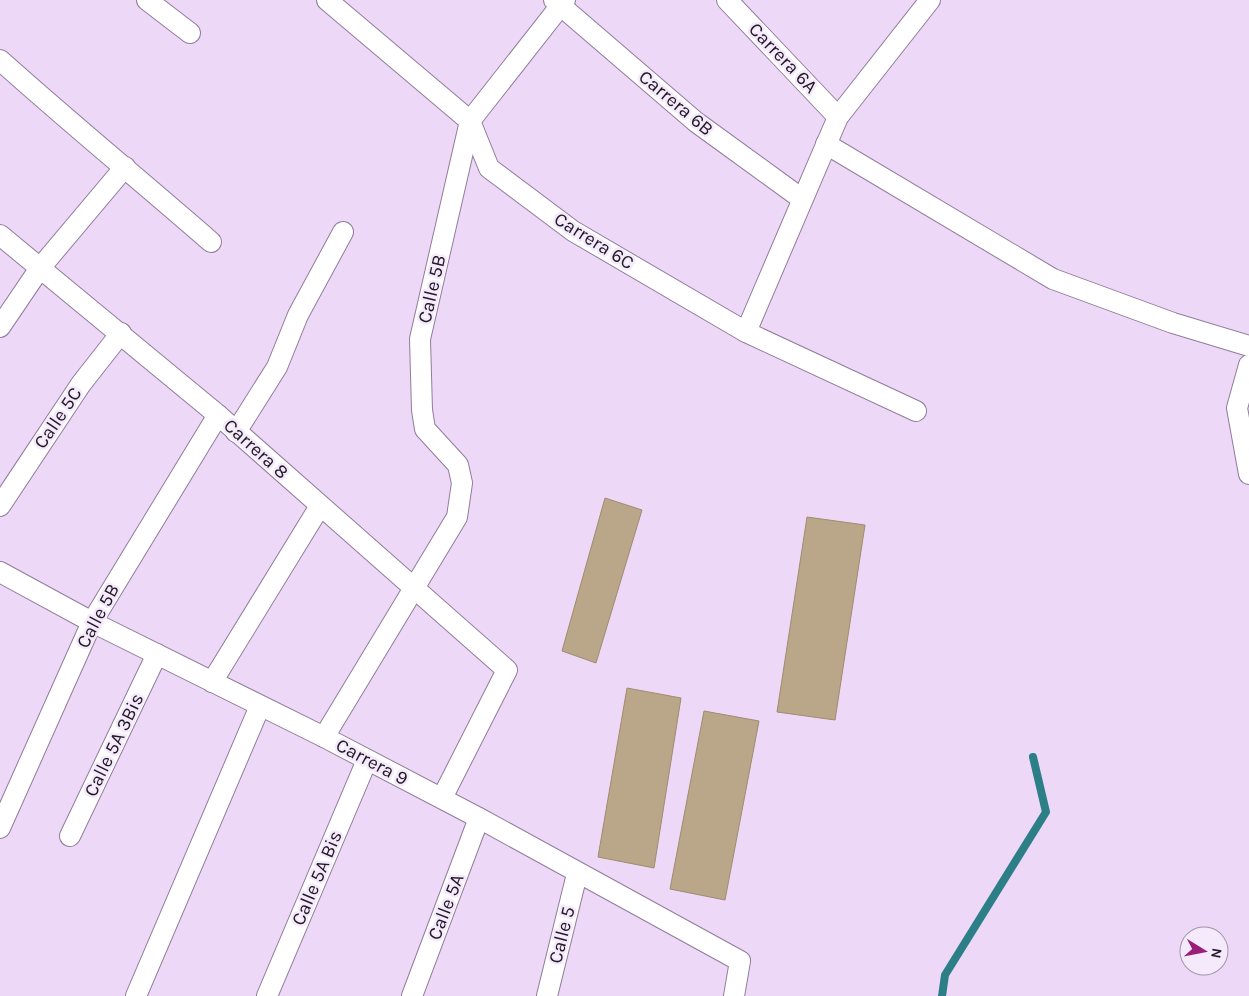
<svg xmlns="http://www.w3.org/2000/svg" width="1249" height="996" font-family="Karla,sans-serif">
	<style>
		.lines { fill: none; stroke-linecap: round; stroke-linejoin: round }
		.stream { stroke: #2c7f87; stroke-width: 8 }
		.building { fill: #baa688; stroke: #9f8c6f }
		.minor-casing { stroke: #907d9a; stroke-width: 22 }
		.minor { stroke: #fff; stroke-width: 20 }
		.labels { text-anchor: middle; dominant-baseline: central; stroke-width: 5; stroke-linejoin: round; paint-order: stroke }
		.street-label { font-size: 19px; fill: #201823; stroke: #f5e9fc }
	</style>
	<rect width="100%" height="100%" fill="#edd8f7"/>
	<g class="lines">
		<!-- stream -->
		<path class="stream" d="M942 996 945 975 1046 812 1033 757"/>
	</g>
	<!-- building -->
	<g class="building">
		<path d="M605 498 642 510 596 663 562 651Z"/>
		<path d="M807 517 865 525 835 720 777 712Z"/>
		<path d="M627 688 681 698 654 868 598 857Z"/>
		<path d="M704 711 759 721 725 900 670 889Z"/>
	</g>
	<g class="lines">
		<defs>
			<g id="minor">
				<path d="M147 0 190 33"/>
				<path d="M327 0 470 121 489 168 573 231 746 332 916 411"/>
				<path d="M554 0 696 122 802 199"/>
				<path d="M727 0 838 117"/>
				<path d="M0 60C69 122 141 181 211 242"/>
				<path d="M826 144 1053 279 1173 323 1249 346"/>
				<path d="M0 235 218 415 507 670 442 798"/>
				<path d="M0 327 40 268 125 167"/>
				<path d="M746 332 838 117 930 0"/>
				<path d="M1249 365 1237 408 1249 474"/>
				<path d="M236 432 277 367 298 315 343 232"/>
				<path d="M0 506 81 384 121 333"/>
				<path d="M0 572 92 622 324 737 479 818 740 961 734 996"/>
				<path d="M212 682 320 506"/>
				<path d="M324 737 457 517 462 483 458 465 425 429 422 410 420 339 470 121 565 0"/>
				<path d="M0 828 92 622 218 415"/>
				<path d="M70 836 157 654"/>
				<path d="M136 996 260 706"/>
				<path d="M267 996 367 760"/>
				<path d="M412 996 479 818"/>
				<path d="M547 996 577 874"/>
			</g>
		</defs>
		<!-- minor casing -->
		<use href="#minor" class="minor-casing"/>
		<!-- minor -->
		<use href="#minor" class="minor"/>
	</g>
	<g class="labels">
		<!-- street labels -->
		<g class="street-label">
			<text transform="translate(783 58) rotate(46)">Carrera 6A</text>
			<text transform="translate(676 103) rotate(40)">Carrera 6B</text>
			<text transform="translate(594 241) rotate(32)">Carrera 6C</text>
			<text transform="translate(432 289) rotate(-77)">Calle 5B</text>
			<text transform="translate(58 418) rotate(-56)">Calle 5C</text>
			<text transform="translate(256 449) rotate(42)">Carrera 8</text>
			<text transform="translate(98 616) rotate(-62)">Calle 5B</text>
			<text transform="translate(114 745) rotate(-64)">Calle 5A 3Bis</text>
			<text transform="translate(372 762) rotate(28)">Carrera 9</text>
			<text transform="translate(317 878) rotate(-67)">Calle 5A Bis</text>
			<text transform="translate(446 907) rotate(-69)">Calle 5A</text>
			<text transform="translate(562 935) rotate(-76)">Calle 5</text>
		</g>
	</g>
	<!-- north arrow -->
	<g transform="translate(1204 951) rotate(100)"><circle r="24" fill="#f5e9fc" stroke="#a095a5"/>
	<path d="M0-4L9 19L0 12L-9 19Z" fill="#9a1e76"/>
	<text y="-8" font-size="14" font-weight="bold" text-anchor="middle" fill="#201823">N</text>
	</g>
</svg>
